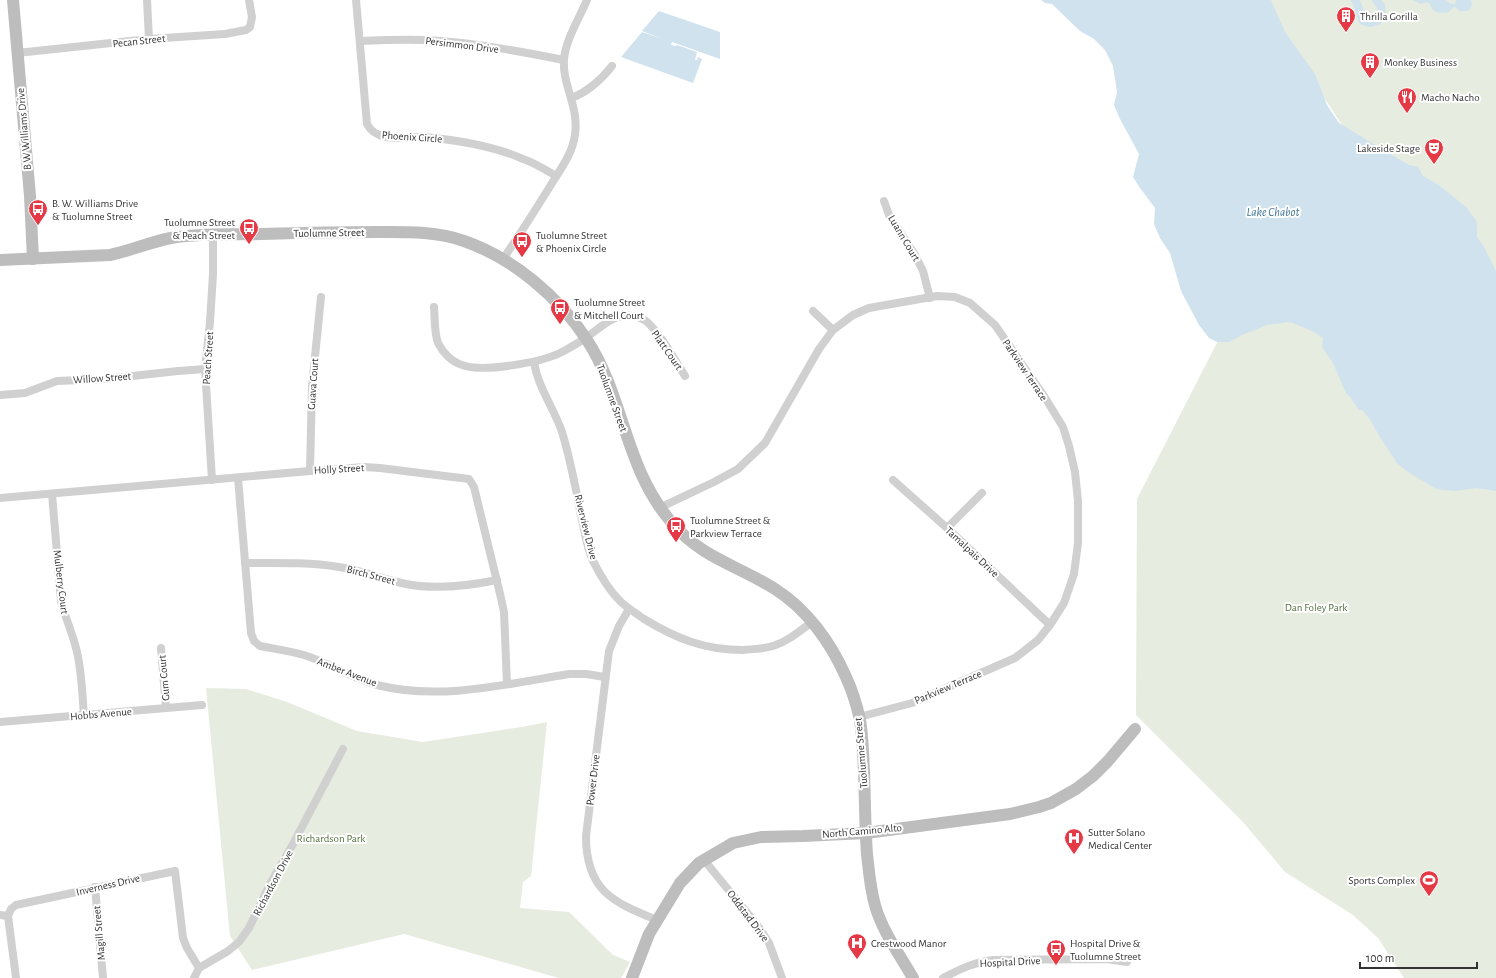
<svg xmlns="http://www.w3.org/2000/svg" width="1496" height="978" font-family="'Alegreya Sans',sans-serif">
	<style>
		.green { fill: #e6ecdf }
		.water { fill: #cfe2ee }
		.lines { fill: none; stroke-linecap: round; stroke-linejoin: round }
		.canal { stroke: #cfe2ee; stroke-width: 8 }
		.street { stroke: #d0d0d0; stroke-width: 8 }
		.secondary { stroke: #bdbdbd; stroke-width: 12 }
		.labels { text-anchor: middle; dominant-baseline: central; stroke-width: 4; stroke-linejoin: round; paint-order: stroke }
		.poi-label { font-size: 11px; fill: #333; stroke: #fff; text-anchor: start }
		.street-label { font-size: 11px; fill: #333; stroke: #fff }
		.park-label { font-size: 11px; fill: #56703f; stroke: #fff }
		.water-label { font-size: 12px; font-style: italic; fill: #3f7597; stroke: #fff }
	</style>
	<rect width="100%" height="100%" fill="#fff"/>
	<!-- green -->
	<g class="green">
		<path d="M1259 0H1496V278L1346 131Z"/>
		<path d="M1246 286 1496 433V978H1404L1378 938 1353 915 1285 872 1243 822 1136 715 1137 499Z"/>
		<path d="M206 688 246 689 287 702 357 731 423 742 522 727 547 722 531 876 523 882 520 908 569 912 613 955 630 962 621 978H559L404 934 252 970 230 936Z"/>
	</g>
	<!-- water -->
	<g class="water">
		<path d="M1041 0H1271L1285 32 1315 74 1327 105 1339 123 1392 155 1409 165 1418 167 1423 176 1439 185 1467 208 1477 222V237L1484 247 1496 271V491L1477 488 1454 491 1436 489 1408 472 1397 463 1380 437 1369 418 1362 410H1359L1350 397 1346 393 1333 363 1322 347 1323 338 1312 331 1290 322 1267 325 1242 335 1229 342H1217L1209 338 1199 325 1181 291 1170 253 1160 238 1154 224 1155 208 1140 188 1133 177 1139 154 1120 119 1114 105 1117 92 1113 66 1105 50 1094 39 1080 31 1052 4 1045 3Z"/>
		<path d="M1413 0H1446L1451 4H1455L1456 0H1471C1473 5 1471 9 1467 11H1460L1455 7 1452 8 1449 12C1441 14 1432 13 1430 4L1427 2 1420 4Z"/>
		<path d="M659 11 720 32V59L672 42 671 45 676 46 677 45 697 52 695 60H697L698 57 702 59 693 83 621 57 642 32 663 39 642 31Z"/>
	</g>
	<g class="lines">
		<!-- canal -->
		<path class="canal" d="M1355 0C1360 7 1359 14 1363 21L1371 23 1378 21 1382 14 1381 6 1376 0"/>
		<!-- street -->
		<g class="street">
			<path d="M147 0 149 39"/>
			<path d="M356 0 367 124C377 144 406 136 424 137 456 140 494 146 523 159 535 163 546 170 556 176"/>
			<path d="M360 41C381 40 403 39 424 40 471 42 518 51 564 60"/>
			<path d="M17 53 149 39 225 34 246 30 250 27 252 17 249 0"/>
			<path d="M572 98C589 91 601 80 612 66"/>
			<path d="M884 201 889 215 915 255 923 271 930 298"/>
			<path d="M503 259C519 236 534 212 549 188 559 171 573 154 575 134 579 106 562 85 564 59 566 39 579 19 587 0"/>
			<path d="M434 307C435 319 434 332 438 343 443 353 452 362 462 365 483 373 541 362 560 353 569 348 579 343 587 337 600 328 615 312 632 316 636 316 643 319 646 321 661 334 674 359 685 376"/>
			<path d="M813 311 833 330"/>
			<path d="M534 362C538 388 554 408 562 432 571 461 576 491 582 520 585 534 587 548 593 561 600 575 609 590 620 601 627 608 636 613 644 619 677 639 705 650 743 650 753 649 764 649 773 646 788 641 800 631 812 622"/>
			<path d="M0 395 25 393 57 381 105 379 178 371 205 369"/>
			<path d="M310 471 312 386 321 297"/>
			<path d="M238 478 251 633 254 641 260 646C275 649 290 651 304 655 329 663 352 678 377 685 440 701 507 684 569 674H586L605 677"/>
			<path d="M212 480 205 369 210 322 213 274V235"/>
			<path d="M893 480 947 528 1050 625"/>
			<path d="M52 494 61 601C65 617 72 632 76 648 82 670 82 693 84 715"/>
			<path d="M0 498 310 471 364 467 380 468 469 479 474 487 501 598 504 612 507 684"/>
			<path d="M659 508 714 482 738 469 765 443 819 349 833 330 853 315 869 308 937 296 955 297 970 303 995 325 1044 396 1063 427 1069 446 1075 472 1078 501V543L1074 574 1064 603 1050 625 1038 640 1015 658 912 703 859 717"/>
			<path d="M947 528 982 493"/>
			<path d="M245 563C276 563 308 562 339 567 362 570 384 580 406 584 436 590 468 586 497 580"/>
			<path d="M629 609 619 626 609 651 586 836C586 890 612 902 657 920"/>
			<path d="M161 648 166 708"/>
			<path d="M0 722 202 705"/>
			<path d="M704 860 758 926 769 943 782 978"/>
			<path d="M95 887 103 978"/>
			<path d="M0 915 8 916"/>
			<path d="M16 978 8 916 11 909 16 905 175 871 183 938 187 948 199 968"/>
			<path d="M194 978 199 968 228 951 239 942 249 928 270 884 293 844 343 749"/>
			<path d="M943 978C960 969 975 962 993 960L1107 959 1127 962"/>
		</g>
		<!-- secondary -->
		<g class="secondary">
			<path d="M13 0 30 196 33 259"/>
			<path d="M0 260 110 255C130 251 150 242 171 238 201 233 231 235 261 234 299 233 337 232 376 232 406 232 436 231 464 241 513 258 559 297 587 340 625 398 624 469 673 524 702 558 739 566 775 589 807 609 831 643 846 677 852 690 857 706 860 720 863 737 863 754 864 771 865 799 865 826 867 854 869 871 870 888 875 905 882 931 900 955 913 978"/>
			<path d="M632 978 649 934 680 883 699 863 733 843 761 837 803 836 866 833 1010 814 1039 807 1051 803 1076 789 1093 776 1108 761 1135 729"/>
		</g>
	</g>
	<!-- icons -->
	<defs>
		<symbol id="building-pin" viewBox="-11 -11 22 30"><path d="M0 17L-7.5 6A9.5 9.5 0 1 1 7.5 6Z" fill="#e63946" stroke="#fff"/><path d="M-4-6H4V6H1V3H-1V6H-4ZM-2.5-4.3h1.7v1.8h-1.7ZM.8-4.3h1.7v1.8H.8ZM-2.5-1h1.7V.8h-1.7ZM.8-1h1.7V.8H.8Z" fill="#fff"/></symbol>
		<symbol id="restaurant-pin" viewBox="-11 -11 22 30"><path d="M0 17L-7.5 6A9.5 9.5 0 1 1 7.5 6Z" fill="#e63946" stroke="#fff"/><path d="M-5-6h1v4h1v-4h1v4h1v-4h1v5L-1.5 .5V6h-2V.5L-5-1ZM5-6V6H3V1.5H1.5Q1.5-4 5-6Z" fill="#fff"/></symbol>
		<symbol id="theatre-pin" viewBox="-11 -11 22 30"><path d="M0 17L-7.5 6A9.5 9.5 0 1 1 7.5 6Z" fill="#e63946" stroke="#fff"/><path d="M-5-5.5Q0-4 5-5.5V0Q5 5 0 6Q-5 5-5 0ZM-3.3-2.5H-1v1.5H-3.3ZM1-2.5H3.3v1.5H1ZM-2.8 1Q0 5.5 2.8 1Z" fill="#fff"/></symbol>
		<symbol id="bus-pin" viewBox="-11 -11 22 30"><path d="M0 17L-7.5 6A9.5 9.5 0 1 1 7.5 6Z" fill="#e63946" stroke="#fff"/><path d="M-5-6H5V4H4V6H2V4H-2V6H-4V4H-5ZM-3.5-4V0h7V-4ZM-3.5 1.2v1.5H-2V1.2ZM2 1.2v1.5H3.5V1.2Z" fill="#fff"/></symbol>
		<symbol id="hospital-pin" viewBox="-11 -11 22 30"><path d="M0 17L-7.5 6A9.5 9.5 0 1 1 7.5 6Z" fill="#e63946" stroke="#fff"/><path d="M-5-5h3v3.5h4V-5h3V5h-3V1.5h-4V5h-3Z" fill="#fff"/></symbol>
		<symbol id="stadium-pin" viewBox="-11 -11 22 30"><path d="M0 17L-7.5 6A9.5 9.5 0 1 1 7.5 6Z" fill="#e63946" stroke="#fff"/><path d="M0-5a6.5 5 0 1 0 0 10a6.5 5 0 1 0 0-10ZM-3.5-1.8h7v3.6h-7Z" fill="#fff"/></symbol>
	</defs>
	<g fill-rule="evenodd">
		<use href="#building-pin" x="1335" y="5" width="22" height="30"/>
		<use href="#building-pin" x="1359" y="51" width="22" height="30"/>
		<use href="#restaurant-pin" x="1396" y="86" width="22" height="30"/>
		<use href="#theatre-pin" x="1423" y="137" width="22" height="30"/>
		<use href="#bus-pin" x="27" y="198" width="22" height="30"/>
		<use href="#bus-pin" x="238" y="217" width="22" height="30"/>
		<use href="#bus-pin" x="511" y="230" width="22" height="30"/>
		<use href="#bus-pin" x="549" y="297" width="22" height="30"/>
		<use href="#bus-pin" x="665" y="515" width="22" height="30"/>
		<use href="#hospital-pin" x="1063" y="827" width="22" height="30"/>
		<use href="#stadium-pin" x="1418" y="869" width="22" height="30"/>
		<use href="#hospital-pin" x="846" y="932" width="22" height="30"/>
		<use href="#bus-pin" x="1045" y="938" width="22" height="30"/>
	</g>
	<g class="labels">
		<!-- poi labels -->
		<g class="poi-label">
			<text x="1360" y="16">Thrilla Gorilla</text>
			<text x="1384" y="62">Monkey Business</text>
			<text x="1421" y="97">Macho Nacho</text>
			<text x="1420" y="148" text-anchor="end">Lakeside Stage</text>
			<text x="52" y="203">B. W. Williams Drive<tspan x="52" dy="13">&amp; Tuolumne Street</tspan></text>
			<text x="235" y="222" text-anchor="end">Tuolumne Street<tspan x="235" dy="13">&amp; Peach Street</tspan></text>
			<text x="536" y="235">Tuolumne Street<tspan x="536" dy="13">&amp; Phoenix Circle</tspan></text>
			<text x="574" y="302">Tuolumne Street<tspan x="574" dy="13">&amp; Mitchell Court</tspan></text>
			<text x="690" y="520">Tuolumne Street &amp;<tspan x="690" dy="13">Parkview Terrace</tspan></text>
			<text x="1088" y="832">Sutter Solano<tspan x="1088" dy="13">Medical Center</tspan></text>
			<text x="1415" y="880" text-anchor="end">Sports Complex</text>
			<text x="871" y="943">Crestwood Manor</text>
			<text x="1070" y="943">Hospital Drive &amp;<tspan x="1070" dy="13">Tuolumne Street</tspan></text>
		</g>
		<!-- street labels -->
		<g class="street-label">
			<text transform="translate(139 41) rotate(-6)">Pecan Street</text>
			<text transform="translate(462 45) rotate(7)">Persimmon Drive</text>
			<text transform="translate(24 129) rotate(-95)">B W Williams Drive</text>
			<text transform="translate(412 137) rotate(4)">Phoenix Circle</text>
			<text transform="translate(329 233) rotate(-1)">Tuolumne Street</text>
			<text transform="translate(904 238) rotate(59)">Luann Court</text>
			<text transform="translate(667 350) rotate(55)">Platt Court</text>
			<text transform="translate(208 358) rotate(-86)">Peach Street</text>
			<text transform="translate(1025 370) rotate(56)">Parkview Terrace</text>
			<text transform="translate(102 378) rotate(-4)">Willow Street</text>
			<text transform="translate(313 384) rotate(-86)">Guava Court</text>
			<text transform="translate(612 398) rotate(70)">Tuolumne Street</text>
			<text transform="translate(339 469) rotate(-3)">Holly Street</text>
			<text transform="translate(586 527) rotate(76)">Riverview Drive</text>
			<text transform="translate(972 552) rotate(43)">Tamalpais Drive</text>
			<text transform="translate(371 575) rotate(15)">Birch Street</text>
			<text transform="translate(61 582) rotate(83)">Mulberry Court</text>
			<text transform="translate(347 672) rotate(21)">Amber Avenue</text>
			<text transform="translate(164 678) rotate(-95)">Gum Court</text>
			<text transform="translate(948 687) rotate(-23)">Parkview Terrace</text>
			<text transform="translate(101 714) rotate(-5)">Hobbs Avenue</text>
			<text transform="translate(861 753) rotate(-95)">Tuolumne Street</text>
			<text transform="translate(593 780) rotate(-83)">Power Drive</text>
			<text transform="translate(862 831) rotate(-5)">North Camino Alto</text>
			<text transform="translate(273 883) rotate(-62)">Richardson Drive</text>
			<text transform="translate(108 885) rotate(-13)">Inverness Drive</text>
			<text transform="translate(748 916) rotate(53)">Oddstad Drive</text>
			<text transform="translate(99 933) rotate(-95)">Magill Street</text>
			<text transform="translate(1010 962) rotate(-3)">Hospital Drive</text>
		</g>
		<!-- park labels -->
		<g class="park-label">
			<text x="1316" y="607">Dan Foley Park</text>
			<text x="331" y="838">Richardson Park</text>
		</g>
		<!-- water labels -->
		<g class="water-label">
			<text x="1273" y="212">Lake Chabot</text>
		</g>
	</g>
	<!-- scale -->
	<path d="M1360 962v6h117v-6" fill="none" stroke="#333333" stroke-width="2"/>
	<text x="1366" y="962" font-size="12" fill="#333333" stroke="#ffffff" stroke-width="3" paint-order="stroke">100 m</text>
</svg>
